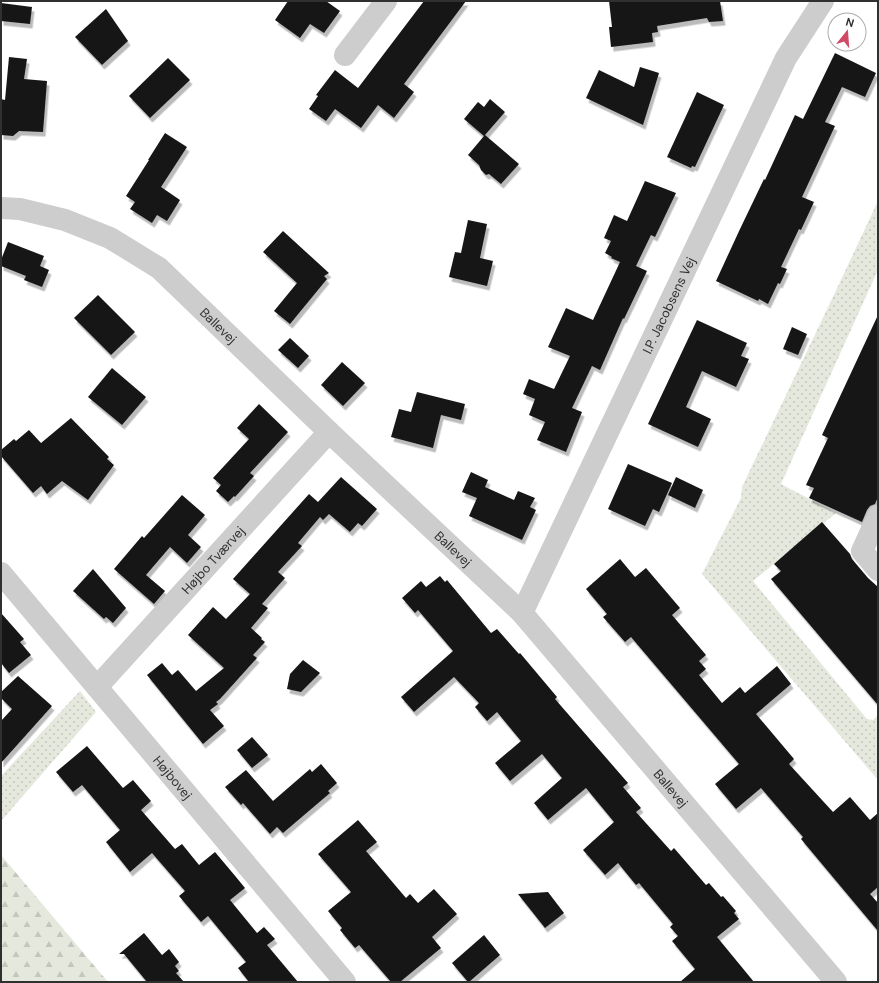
<svg xmlns="http://www.w3.org/2000/svg" width="879" height="983" font-family="'DM Sans',sans-serif">
	<style>
		.grass { fill: url(#grass-dots) }
		.forest { fill: url(#forest-firs) }
		.building { fill: #171717; filter: url(#shadow) }
		.lines { fill: none; stroke-linecap: round; stroke-linejoin: round }
		.street { stroke: #cdcdcd; stroke-width: 22 }
		.labels { text-anchor: middle; dominant-baseline: central; stroke-width: 4; stroke-linejoin: round; paint-order: stroke }
		.street-label { font-size: 13px; fill: #303030; stroke: #fff }
	</style>
	<defs>
		<pattern id="grass-dots" width="8" height="8" patternUnits="userSpaceOnUse"><rect width="8" height="8" fill="#e5e8dd"/><path d="M2 2h.1M6 6h.1" fill="none" stroke="#c5c7be" stroke-width="1.8" stroke-linecap="round"/></pattern>
		<pattern id="forest-firs" width="22" height="20" patternUnits="userSpaceOnUse"><rect width="22" height="20" fill="#e5e8dd"/><path d="M5 1l3.5 6h-7zM16 11l3.5 6h-7z" fill="#c5c7be"/></pattern>
		<filter id="shadow"><feDropShadow dx="2.5" dy="4.5" stdDeviation="0" flood-color="#0004"/></filter>
	</defs>
	<rect width="100%" height="100%" fill="#fff"/>
	<!-- grass -->
	<g class="grass">
		<path d="M878 201V270L781 484 836 513 753 581 867 719 873 720 878 715V780L702 574 741 498 742 487 841 280Z"/>
		<path d="M80 691 96 712 1 821V776Z"/>
	</g>
	<!-- forest -->
	<path class="forest" d="M1 855 108 982H1Z"/>
	<!-- building -->
	<g class="building">
		<path d="M288 1H326L340 11 324 33 310 24 300 38 275 20Z"/>
		<path d="M424 1H466L404 84 414 92 394 118 378 105 361 128 335 109 326 121 309 109 318 96 316 95 335 70 358 88Z"/>
		<path d="M609 1H720L723 21 709 22 707 18 657 26 658 32 652 33 653 42 611 47 609 27H612Z"/>
		<path d="M1 3 32 7 30 24 1 21Z"/>
		<path d="M106 9 128 41 102 65 75 37Z"/>
		<path d="M835 53 876 73 865 97 842 87 825 122 835 126 802 197 814 202 801 230 799 229 781 267 787 269 780 284 778 283 768 304 759 299 758 301 716 281 740 229 764 179 765 180 795 115 803 119Z"/>
		<path d="M9 57 27 59 24 79 47 81 43 132 19 131 13 136 1 135V99L5 100Z"/>
		<path d="M168 58 190 80 150 118 129 96Z"/>
		<path d="M640 67 659 73 643 125 586 98 599 70 634 87Z"/>
		<path d="M697 92 724 105 695 167 692 166 691 168 667 157Z"/>
		<path d="M490 99 505 112 485 135 519 164 501 184 489 174 486 175 481 170 479 165 468 155 484 136 464 119 478 102 484 107Z"/>
		<path d="M165 133 187 147 161 187 180 200 167 221 157 215 152 223 130 209 135 202 126 196 149 160H148Z"/>
		<path d="M645 181 676 193 655 237 651 235 636 266 647 271 624 319 623 318 600 370 592 366 572 408 582 412 566 452 537 440 545 422 529 415 535 399 523 394 529 379 554 389 570 356 548 347 566 308 593 320 620 262 611 258 612 257 605 253 611 241 604 238 614 215 627 221Z"/>
		<path d="M468 220 487 224 480 258 493 261 487 286 449 277 455 252 461 253Z"/>
		<path d="M283 231 329 273 324 276 327 279 290 324 274 311 297 283 263 252Z"/>
		<path d="M8 242 44 256 40 266 49 270 42 287 24 280 26 276 1 266V260Z"/>
		<path d="M98 295 135 332 111 355 74 318Z"/>
		<path d="M878 315V497L875 504 870 506 867 510 862 522 809 498 814 488 806 485 828 438 822 435Z"/>
		<path d="M697 320 747 343 741 356 749 359 736 387 702 371 686 407 711 419 698 447 648 424Z"/>
		<path d="M792 327 807 334 798 355 783 349Z"/>
		<path d="M290 338 309 356 298 368 278 350Z"/>
		<path d="M342 362 365 383 343 406 321 385Z"/>
		<path d="M112 368 146 397 122 425 88 397Z"/>
		<path d="M417 392 465 404 461 420 441 415 433 448 391 437 399 409 411 412Z"/>
		<path d="M259 404 288 432 250 473 254 476 235 497 234 496 228 502 216 491 221 485 213 478 249 439 237 428Z"/>
		<path d="M71 418 109 457 107 459 114 465 88 500 62 481 47 494 41 486 33 493 1 456V450L14 439 16 441 29 430 41 443Z"/>
		<path d="M628 464 672 483 659 512 653 509 645 526 608 509Z"/>
		<path d="M471 472 488 480 485 487 514 500 518 491 535 498 530 507 536 510 522 540 469 516 477 498 462 492Z"/>
		<path d="M341 477 377 509 362 526 358 523 350 532 329 514 323 520 320 517 298 543 302 546 278 572 285 578 262 604 268 608 251 628 262 638 261 639 265 642 253 655 257 658 220 699 216 702 218 704 210 710 224 726 203 744 147 675 162 663 172 675 178 670 196 691 224 668 188 635 213 607 226 619 250 594 233 579 309 494 318 502Z"/>
		<path d="M676 477 703 490 695 508 668 495Z"/>
		<path d="M182 495 205 515 188 535 201 547 187 563 170 547 146 575 165 591 154 604 114 569 142 536 144 538Z"/>
		<path d="M822 522 850 554 852 559 868 578 878 587V705L771 579 781 571 774 564Z"/>
		<path d="M620 559 635 577 646 568 680 608 672 615 706 655 699 661 706 669 699 675 722 703 740 687 745 693 777 666 791 684 756 714 794 759 789 764 833 812 850 797 870 820 878 813V887L870 894 878 903V931L801 839 803 837 761 788 736 809 715 784 739 764 631 637 625 642 603 617 607 614 586 589Z"/>
		<path d="M93 569 126 608 113 623 106 617 104 619 73 591Z"/>
		<path d="M440 576 445 582 447 580 491 633 497 629 519 654 520 653 557 697 555 699 628 783 623 787 641 808 636 812 671 851 674 848 706 885 709 883 721 897 723 896 736 911 734 913 739 919 717 937 754 982H680L695 969 672 941 678 936 670 927 673 924 639 883 636 885 618 863 605 875 583 850 614 822 586 788 548 820 534 803 562 778 542 754 510 781 495 763 521 741 497 712 487 721 475 707 479 703 454 677 414 712 401 697 453 651 418 610 415 613 402 598 421 581 426 587Z"/>
		<path d="M1 613 24 639 20 642 31 655 9 673 1 663Z"/>
		<path d="M303 660 320 673 301 692 287 689 290 674Z"/>
		<path d="M18 676 52 706 1 763V721L12 709 1 698V692Z"/>
		<path d="M252 737 268 755 252 768 237 750Z"/>
		<path d="M87 746 123 788 133 780 151 801 141 810 175 849 182 844 199 865 215 852 236 877 245 888 230 900 257 933 264 927 275 939 267 945 298 982H249L238 968 246 962 208 916 201 922 179 896 185 891 152 853 130 872 106 842 120 830 82 785 73 792 56 772Z"/>
		<path d="M321 764 337 783 328 791 330 793 283 833 277 827 270 834 243 803 241 805 225 787 246 770 273 801 310 769 312 772Z"/>
		<path d="M358 820 377 842 366 851 406 898 410 894 418 903 434 889 457 914 432 937 441 948 400 982H391L359 945 355 948 340 930 342 928 328 911 351 892 318 854Z"/>
		<path d="M548 892 564 913 545 928 518 894Z"/>
		<path d="M144 933 162 955 169 949 179 962 175 966 179 971 176 973 184 982H147L124 954H119Z"/>
		<path d="M484 935 500 955 469 982H468L452 963Z"/>
	</g>
	<g class="lines">
		<!-- street -->
		<g class="street">
			<path d="M345 55 386 1"/>
			<path id="s1" d="M1 208 20 209 65 220 110 238 159 268 329 432 522 613 836 982"/>
			<path d="M878 516 862 551 878 570"/>
			<path id="s2" d="M1 573 345 982"/>
			<path id="s3" d="M522 613 786 58 823 1"/>
			<path id="s4" d="M97 687 329 432"/>
		</g>
	</g>
	<g class="labels">
		<!-- street labels -->
		<g class="street-label">
			<text stroke="none"><textPath href="#s3" startOffset="341">I.P. Jacobsens Vej</textPath></text>
			<text stroke="none"><textPath href="#s1" startOffset="254">Ballevej</textPath></text>
			<text stroke="none"><textPath href="#s1" startOffset="578">Ballevej</textPath></text>
			<text stroke="none"><textPath href="#s4" startOffset="172">Højbo Tværvej</textPath></text>
			<text stroke="none"><textPath href="#s2" startOffset="267">Højbovej</textPath></text>
			<text stroke="none"><textPath href="#s1" startOffset="902">Ballevej</textPath></text>
		</g>
	</g>
	<!-- border -->
	<rect width="879" height="983" fill="none" stroke="#303030" stroke-width="4"/>
	<!-- north arrow -->
	<g transform="translate(847 32) rotate(17)"><circle r="19" fill="#ffffff" stroke="#acacac"/>
	<path d="M0-3L7 15L0 10L-7 15Z" fill="#d04965"/>
	<text y="-6" font-size="11" font-weight="bold" text-anchor="middle" fill="#303030">N</text>
	</g>
</svg>
